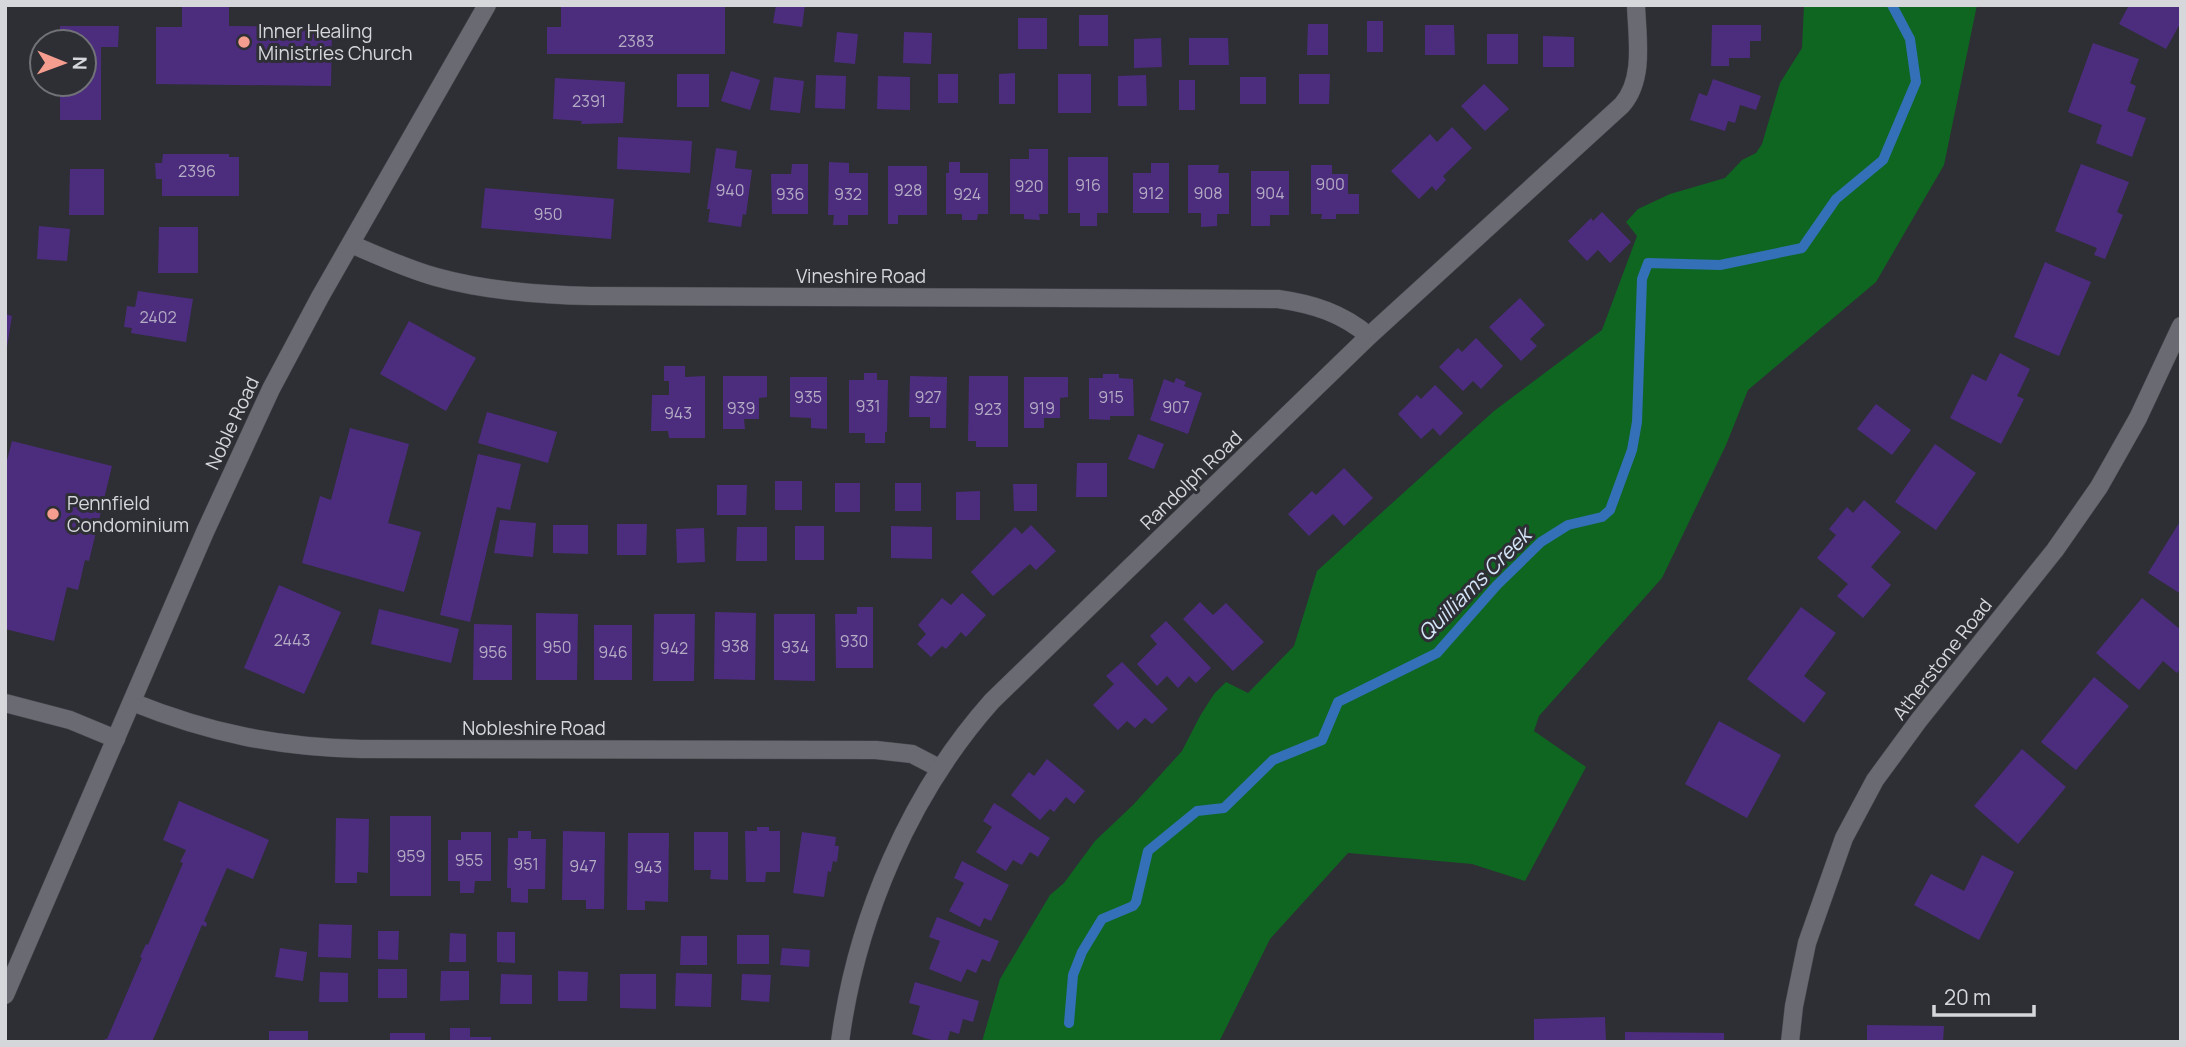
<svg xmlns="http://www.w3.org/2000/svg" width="2186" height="1047" font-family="Manrope,sans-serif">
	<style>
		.forest { fill: #0f6621 }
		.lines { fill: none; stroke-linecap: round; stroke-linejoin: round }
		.stream { stroke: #3370b8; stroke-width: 10 }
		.building { fill: #4c2d7d }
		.street-casing { stroke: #48494e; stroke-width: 19 }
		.secondary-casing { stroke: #48494e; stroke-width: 19 }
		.street { stroke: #696a72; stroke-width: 18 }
		.secondary { stroke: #696a72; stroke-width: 18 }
		.poi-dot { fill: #f59d8e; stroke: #2e2e35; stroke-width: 2.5 }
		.labels { text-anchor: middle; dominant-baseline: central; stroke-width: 6; stroke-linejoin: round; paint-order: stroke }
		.number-label { font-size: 16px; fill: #b4acc4 }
		.poi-label { font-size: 19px; fill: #d6d7db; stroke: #2e2e35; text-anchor: start }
		.street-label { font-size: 19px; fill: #d6d7db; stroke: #2e2e35 }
		.water-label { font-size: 21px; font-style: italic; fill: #d5e5f8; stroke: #2e2e35 }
	</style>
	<rect width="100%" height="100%" fill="#2e2e35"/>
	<!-- forest -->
	<path class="forest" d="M1804 5H1977L1944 165 1876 282 1748 390 1726 445 1662 578 1539 716 1534 731 1586 767 1525 881 1472 864 1348 853 1270 939 1219 1042H982L1000 979 1050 895 1064 883 1095 841 1133 805 1182 751 1200 716 1214 694 1226 682 1248 693 1294 646 1317 571 1494 411 1602 330 1637 236 1626 222 1638 209 1670 194 1725 178 1742 160 1756 153 1762 144 1780 83 1802 48Z"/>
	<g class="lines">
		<!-- stream -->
		<path class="stream" d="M1069 1023 1073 975 1082 952 1102 919 1133 906 1136 902 1148 851 1197 811 1224 808 1273 760 1322 740 1338 702 1437 653 1497 585 1541 542 1568 525 1602 517 1610 510 1632 450 1637 422 1642 279 1648 263 1720 265 1802 248 1836 199 1883 160 1916 82 1910 39 1892 5"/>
	</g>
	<!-- building -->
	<g class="building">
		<path d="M182 5H229V26L332 27 331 86 156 84V27H182Z"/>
		<path d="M561 5H725V54H547V27H561Z"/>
		<path d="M776 5H805L802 27 773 23Z"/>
		<path d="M2129 5H2181V22L2166 49 2119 24Z"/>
		<rect x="1079" y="15" width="29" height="31"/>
		<rect x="1018" y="18" width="29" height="31"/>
		<rect x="1367" y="21" width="16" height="31"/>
		<path d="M1308 24H1328V55H1307Z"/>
		<path d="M1425 25H1454L1455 55H1425Z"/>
		<path d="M1712 25H1761V41H1750V58H1729V66H1711Z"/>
		<path d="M60 26H119L118 47H101V120H60V84H84V42H60Z"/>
		<path d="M837 32 858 34 855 64 834 62Z"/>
		<path d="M904 32 932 33 931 64 903 63Z"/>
		<rect x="1487" y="34" width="31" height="30"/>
		<path d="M1543 36 1574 37V67H1543Z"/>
		<path d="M1161 38 1162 67 1134 68V39Z"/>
		<path d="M1189 38H1228L1229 65H1189Z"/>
		<path d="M2093 43 2139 59 2130 83 2136 86 2127 111 2146 118 2132 157 2096 143 2102 125 2068 112Z"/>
		<path d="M731 71 760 80 750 110 721 101Z"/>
		<path d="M1015 73V104H999V74Z"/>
		<rect x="677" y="74" width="32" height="33"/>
		<rect x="938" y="74" width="20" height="29"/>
		<rect x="1058" y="74" width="33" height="39"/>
		<path d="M1299 74H1330L1329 104H1299Z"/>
		<path d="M816 75 846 76 845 109 815 108Z"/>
		<path d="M1146 75 1147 106H1118V76Z"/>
		<path d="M878 76 910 77V110L877 109Z"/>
		<path d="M774 77 804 81 800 113 770 110Z"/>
		<rect x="1240" y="77" width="26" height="27"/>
		<path d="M555 78 625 82 623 123 581 124 582 121 553 119Z"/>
		<path d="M1713 79 1761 96 1756 110 1740 105 1735 123 1728 121 1725 131 1690 120 1699 93 1707 96Z"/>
		<rect x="1179" y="80" width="16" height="30"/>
		<path d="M1484 84 1509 109 1485 131 1461 106Z"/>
		<path d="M1452 127 1472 148 1443 176 1446 180 1436 191 1432 186 1419 199 1391 171 1430 134 1437 142Z"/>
		<path d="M618 137 692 141 690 173 617 169Z"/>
		<path d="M716 148 737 151 735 168 752 170 746 215 743 214 741 227 708 222 710 209H707Z"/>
		<path d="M1029 149H1048V214H1039L1040 220 1024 219V214H1010V159H1029Z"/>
		<path d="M163 154H229V157H239V196H162V179H156L155 163H162Z"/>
		<path d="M1068 157H1108V213H1097V226H1080V213H1068Z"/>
		<path d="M829 162 849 163V173H868V215H848V225H833L834 215H828Z"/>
		<path d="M949 162H960V173H988V214H978L977 220H962V214H946V173H949Z"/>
		<path d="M1151 163H1169V213H1133V173H1151Z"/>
		<path d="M792 164H808V214H772L771 174H791Z"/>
		<path d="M2081 164 2129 182 2117 212 2123 215 2105 259 2094 255 2097 248 2055 231Z"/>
		<path d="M1188 165H1219L1218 173H1229V214H1217V226L1201 227V213H1188Z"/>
		<path d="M1311 165H1332V174H1348V194H1359V214H1336V219H1321L1322 214H1311Z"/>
		<path d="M888 166H927V215H898V224H888Z"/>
		<path d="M70 169H104V215H69Z"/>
		<path d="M1251 171H1289V215H1270V226H1251Z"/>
		<path d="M485 188 614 199 611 239 481 228Z"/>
		<path d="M1602 212 1631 242 1610 263 1598 250 1587 261 1568 241 1591 218 1593 221Z"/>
		<path d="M39 226 70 229 67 261 37 259Z"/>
		<path d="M159 227H198V273H158Z"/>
		<path d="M2045 262 2091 282 2059 356 2014 337Z"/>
		<path d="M138 291 193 299 186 342 131 333 132 328 124 327 127 306 135 307Z"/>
		<path d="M1520 298 1545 325 1530 339 1537 346 1521 361 1489 327Z"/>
		<path d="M5 314 12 316 7 347H5Z"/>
		<path d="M409 321 476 358 446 411 380 374Z"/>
		<path d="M1476 338 1503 366 1481 389 1473 381 1463 391 1439 367 1458 348 1462 352Z"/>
		<path d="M2000 353 2030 369 2017 396 2024 399 2001 444 1950 418 1972 374 1986 381Z"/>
		<path d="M664 366H685V377L705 376V438H669L668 431H651L652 395H669V381H664Z"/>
		<path d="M864 373H877V380H888L887 432H885V443H865V433H849V380H864Z"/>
		<path d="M1103 374H1119V378L1133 379 1134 416H1110V420L1089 419V378H1103Z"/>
		<path d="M723 376H767V397L759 398V419H744L745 429H723Z"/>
		<path d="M910 376 947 377 946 428H930V417H909Z"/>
		<path d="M969 376H1008V447H976V441H968Z"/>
		<path d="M790 377H827V429L811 428V418L790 417Z"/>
		<path d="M1024 377H1068V397L1060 398V418H1044V428H1024Z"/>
		<path d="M1176 378 1186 382 1184 386 1202 393 1188 434 1150 420 1164 379 1174 383Z"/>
		<path d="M1435 385 1463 413 1440 436 1433 428 1421 439 1398 414 1417 395 1421 399Z"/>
		<path d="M1876 404 1911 430 1892 455 1857 429Z"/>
		<path d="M487 412 557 432 548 463 478 443Z"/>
		<path d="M350 428 409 444 388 523 421 532 404 592 302 563 320 496 331 500Z"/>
		<path d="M1138 434 1164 444 1154 469 1128 459Z"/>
		<path d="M12 441 112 466 89 561 85 560 78 590 67 587 54 641 5 629V468Z"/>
		<path d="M1935 444 1976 473 1936 530 1895 502Z"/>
		<path d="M478 454 521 464 510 510 497 507 470 622 440 615Z"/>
		<path d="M1077 463H1107V497H1076Z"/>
		<path d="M1344 468 1373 498 1344 526 1333 514 1309 536 1288 514 1312 491 1316 495Z"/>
		<rect x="775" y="481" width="27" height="29"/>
		<rect x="835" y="483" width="25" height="29"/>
		<rect x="895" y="483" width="26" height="28"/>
		<path d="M1013 484H1037V511H1014Z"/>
		<path d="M717 485H747L746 515H717Z"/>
		<path d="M980 491V520H956V492Z"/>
		<path d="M1864 500 1901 532 1871 567 1891 585 1863 618 1837 596 1848 584 1817 558 1836 535 1829 529 1847 507 1853 513Z"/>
		<path d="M500 520 536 523 533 557 494 553Z"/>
		<path d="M2181 520V594L2148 573Z"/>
		<path d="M617 524H647L646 555H617Z"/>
		<path d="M553 525H588V554L553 553Z"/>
		<path d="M1031 525 1056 551 1036 570 1030 564 993 596 971 572 1015 527 1022 534Z"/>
		<rect x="795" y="526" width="29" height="34"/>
		<path d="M891 526 932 527V559L891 558Z"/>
		<path d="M737 527H767V561H736Z"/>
		<path d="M704 528 705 562 677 563 676 529Z"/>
		<path d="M279 585 341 612 304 694 244 668Z"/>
		<path d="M962 593 986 615 966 637 961 632 946 649 942 646 931 657 917 644 926 634 918 625 942 598 951 605Z"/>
		<path d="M2142 598 2181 630V668L2177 673 2163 661 2139 690 2096 653Z"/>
		<path d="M1200 602 1213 615 1226 603 1264 642 1233 671 1183 619Z"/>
		<path d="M857 607H873V668H836L835 614H857Z"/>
		<path d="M1801 607 1836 633 1804 676 1826 693 1804 723 1747 679Z"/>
		<path d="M379 609 459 629 451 663 371 644Z"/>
		<path d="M715 612 756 613 755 680 714 679Z"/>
		<path d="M536 613 578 614 577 680H536Z"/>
		<path d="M654 614H695L694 681H653Z"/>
		<path d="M774 614H815V681L774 680Z"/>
		<path d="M1166 621 1211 668 1196 683 1189 676 1178 688 1167 676 1157 686 1137 664 1157 644 1150 636Z"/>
		<path d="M474 624 512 625V680H473Z"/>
		<rect x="594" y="625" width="38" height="55"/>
		<path d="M1122 662 1168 709 1152 724 1145 718 1135 728 1127 721 1118 730 1093 705 1114 684 1106 676Z"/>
		<path d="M2094 677 2129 706 2076 770 2041 742Z"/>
		<path d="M1719 721 1781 755 1747 818 1685 784Z"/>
		<path d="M2022 749 2066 787 2018 844 1974 806Z"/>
		<path d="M1047 759 1085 791 1074 804 1066 797 1054 812 1050 809 1040 820 1011 795 1029 772 1034 776Z"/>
		<path d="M179 801 269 840 253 879 227 868 204 921 207 923 206 927 202 925 152 1042H103L105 1039H107L142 958 140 957 146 944 148 945 183 863 180 862 186 850 163 840Z"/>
		<path d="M994 803 1050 838 1038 857 1030 852 1022 865 1013 860 1006 871 976 852 992 827 983 821Z"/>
		<rect x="390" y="816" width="41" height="80"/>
		<path d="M336 818 369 819 368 873 357 872V883H335Z"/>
		<path d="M757 827H769V831H780V872H766L765 882H746L745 831H757Z"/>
		<path d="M518 831H531V839H546L545 889H528V903L511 902V888H507L508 838H518Z"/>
		<path d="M563 831 605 832 604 909H586V900H562Z"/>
		<path d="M461 832H491V881H475L474 893H460V881H448V840H461Z"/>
		<path d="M694 832H728V880L710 879 711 870H694Z"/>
		<path d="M802 832 836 837 835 846H839L837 862 833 861 831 872 828 871 824 897 793 893Z"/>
		<path d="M628 833H669L668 902 645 901V910H627Z"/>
		<path d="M1982 855 2014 872 1979 940 1914 905 1931 874 1964 891Z"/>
		<path d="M962 861 1009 885 991 921 984 918 980 927 949 911 964 883 954 878Z"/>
		<path d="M937 917 999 941 990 962 982 959 976 973 967 969 961 982 929 969 940 941 929 937Z"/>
		<path d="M319 924 352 925 351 958 318 957Z"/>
		<path d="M378 931H399L398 960 378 959Z"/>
		<path d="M497 932H515V963L497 962Z"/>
		<path d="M450 933 466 934V962H449Z"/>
		<rect x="737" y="935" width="32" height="29"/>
		<path d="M681 936H707V965H680Z"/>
		<path d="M280 948 307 952 303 981 275 977Z"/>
		<path d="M782 948 810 950 809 967 780 965Z"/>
		<rect x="378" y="969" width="29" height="29"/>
		<path d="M441 971H469V1000L440 1001Z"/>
		<path d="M558 971 588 972 587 1001H558Z"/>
		<path d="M320 972 348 973V1002H319Z"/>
		<path d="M676 973 712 974 711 1007 675 1006Z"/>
		<path d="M501 974 532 975V1004H500Z"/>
		<path d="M620 974H656V1009L620 1008Z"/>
		<path d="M742 974 771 975 769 1002 741 1000Z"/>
		<path d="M915 982 979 1001 973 1022 963 1019 959 1034 950 1031 947 1042H938L912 1034 920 1006 909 1003Z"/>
		<path d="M1605 1017 1606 1042H1534V1019Z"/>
		<path d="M1867 1025 1944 1026 1943 1042H1867Z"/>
		<path d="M450 1028H470V1037H491V1042H450Z"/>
		<rect x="269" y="1031" width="39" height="11"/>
		<path d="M1625 1032 1724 1033V1042H1625Z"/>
		<rect x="390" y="1033" width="35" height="9"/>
	</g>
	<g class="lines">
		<defs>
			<g id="street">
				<path d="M351 244C379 256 407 269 436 277 486 291 540 295 591 296L1278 299C1313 304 1342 313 1369 336"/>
				<path d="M132 702C209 733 277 747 361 749L876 750 912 754 939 768"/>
				<path d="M5 703 70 720 116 739"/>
				<path d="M840 1042C856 919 910 793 992 701L1369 336 1622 105C1645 79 1637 37 1636 5"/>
				<path d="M1790 1042 1794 1006 1807 943 1844 838 1875 780 1919 720 2055 550 2099 487 2138 418 2181 326"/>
			</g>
			<path id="secondary" d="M5 995 205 532 271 389 320 297 487 5"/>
		</defs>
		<!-- street casing -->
		<use href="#street" class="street-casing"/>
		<!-- secondary casing -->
		<use href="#secondary" class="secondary-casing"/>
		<!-- street -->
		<use href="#street" class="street"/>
		<!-- secondary -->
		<use href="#secondary" class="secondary"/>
	</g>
	<!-- markers -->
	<g class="poi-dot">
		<circle cx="244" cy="42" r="7"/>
		<circle cx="53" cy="514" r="7"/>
	</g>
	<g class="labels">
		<!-- number labels -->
		<g class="number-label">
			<text x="636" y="41">2383</text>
			<text x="589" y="101">2391</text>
			<text x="197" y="171">2396</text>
			<text x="1330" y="184">900</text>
			<text x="1088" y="185">916</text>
			<text x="1029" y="186">920</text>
			<text x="730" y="190">940</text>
			<text x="908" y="190">928</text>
			<text x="1151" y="193">912</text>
			<text x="1208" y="193">908</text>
			<text x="1270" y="193">904</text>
			<text x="790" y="194">936</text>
			<text x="848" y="194">932</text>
			<text x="967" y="194">924</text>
			<text x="548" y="214">950</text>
			<text x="158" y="317">2402</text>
			<text x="808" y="397">935</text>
			<text x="928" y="397">927</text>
			<text x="1111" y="397">915</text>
			<text x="868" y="406">931</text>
			<text x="1176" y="407">907</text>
			<text x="741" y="408">939</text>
			<text x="1042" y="408">919</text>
			<text x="988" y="409">923</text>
			<text x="678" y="413">943</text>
			<text x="292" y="640">2443</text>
			<text x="854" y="641">930</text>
			<text x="735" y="646">938</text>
			<text x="557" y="647">950</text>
			<text x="795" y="647">934</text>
			<text x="674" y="648">942</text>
			<text x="493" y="652">956</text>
			<text x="613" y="652">946</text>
			<text x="411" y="856">959</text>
			<text x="469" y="860">955</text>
			<text x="526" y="864">951</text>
			<text x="583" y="866">947</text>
			<text x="648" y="867">943</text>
		</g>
		<!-- poi labels -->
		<g class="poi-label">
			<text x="258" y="31">Inner Healing<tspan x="258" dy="22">Ministries Church</tspan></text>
			<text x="67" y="503">Pennfield<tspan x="67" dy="22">Condominium</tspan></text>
		</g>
		<!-- street labels -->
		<g class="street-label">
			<text x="861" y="276">Vineshire Road</text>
			<text transform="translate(232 423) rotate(-65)">Noble Road</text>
			<text transform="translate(1191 480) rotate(-44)">Randolph Road</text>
			<text transform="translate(1942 659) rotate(-52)">Atherstone Road</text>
			<text x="534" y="728">Nobleshire Road</text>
		</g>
		<!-- water labels -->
		<g class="water-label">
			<text transform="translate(1474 584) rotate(-45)">Quilliams Creek</text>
		</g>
	</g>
	<!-- border -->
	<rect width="2186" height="1047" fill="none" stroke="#d6d7db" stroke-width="14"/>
	<!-- north arrow -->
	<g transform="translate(63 63) rotate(91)"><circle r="33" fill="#2e2e35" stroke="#717277" stroke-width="2"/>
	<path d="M0-5L12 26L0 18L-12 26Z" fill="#f59d8e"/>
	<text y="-10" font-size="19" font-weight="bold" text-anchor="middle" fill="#d6d7db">N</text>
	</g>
	<!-- scale -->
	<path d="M1934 1005v10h100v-10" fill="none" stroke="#d6d7db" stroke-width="3.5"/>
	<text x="1944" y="1005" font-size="21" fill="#d6d7db" stroke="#2e2e35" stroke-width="5" paint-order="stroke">20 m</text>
</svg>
